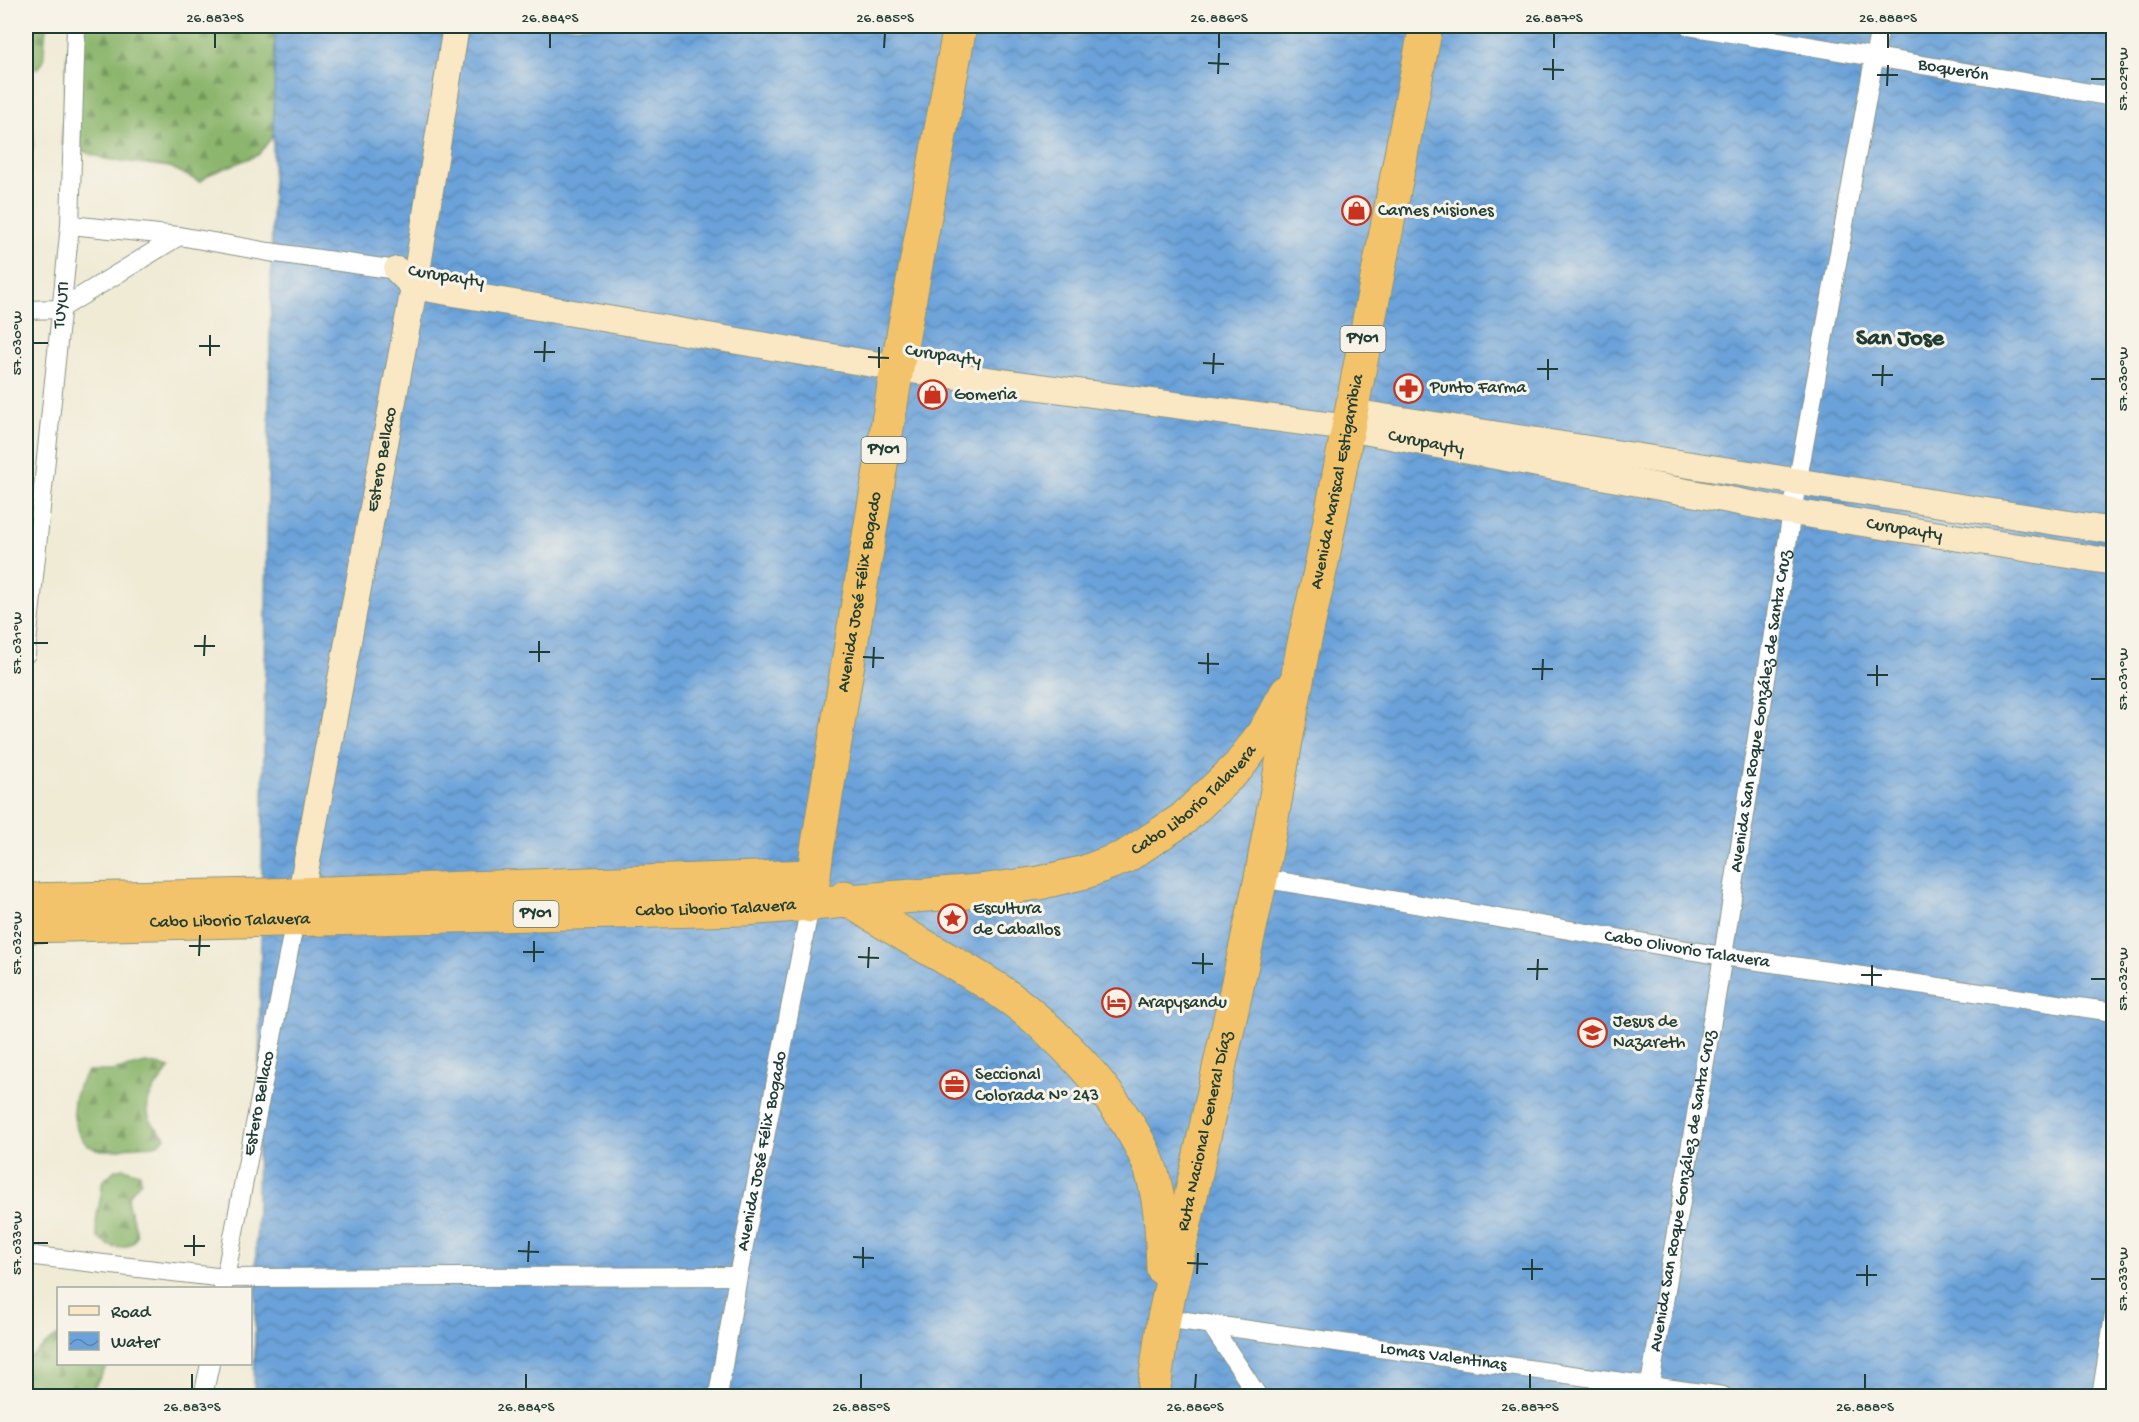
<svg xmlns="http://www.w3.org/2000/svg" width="2139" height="1422" font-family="'Gochi Hand',sans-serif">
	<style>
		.forest { fill: url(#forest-firs); stroke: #567a50; stroke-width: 1.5 }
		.water { fill: url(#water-waves); stroke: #457086; stroke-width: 1.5 }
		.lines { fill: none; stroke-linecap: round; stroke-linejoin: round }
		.street-casing { stroke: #889484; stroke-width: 20 }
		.secondary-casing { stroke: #889484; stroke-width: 28 }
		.highway-casing { stroke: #889484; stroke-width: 35 }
		.street { stroke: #fff; stroke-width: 18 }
		.secondary { stroke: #fae7c3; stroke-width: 26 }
		.highway { stroke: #f2c36a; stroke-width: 33 }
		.ticks { fill: none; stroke: #1f3d34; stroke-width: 2 }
		.labels { text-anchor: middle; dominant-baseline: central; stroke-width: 6; stroke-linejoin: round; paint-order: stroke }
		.shield { fill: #f7f3e8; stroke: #60746a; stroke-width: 1.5 }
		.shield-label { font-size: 16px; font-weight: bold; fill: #1f3d34 }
		.street-label { font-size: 18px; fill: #1f3d34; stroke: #f7f3e8 }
		.poi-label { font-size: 18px; fill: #1f3d34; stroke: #f7f3e8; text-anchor: start }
		.district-label { font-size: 24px; font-weight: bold; fill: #1f3d34; stroke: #f7f3e8 }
		.neatline { fill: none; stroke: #1f3d34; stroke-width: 2 }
		.ticks-label { font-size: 15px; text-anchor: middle; fill: #1f3d34 }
	</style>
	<defs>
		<pattern id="forest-firs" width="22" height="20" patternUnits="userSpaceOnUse" patternTransform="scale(1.5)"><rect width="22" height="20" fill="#8cb66d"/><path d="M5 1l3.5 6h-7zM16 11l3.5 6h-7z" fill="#72955a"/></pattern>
		<pattern id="water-waves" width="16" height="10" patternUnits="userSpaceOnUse" patternTransform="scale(1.5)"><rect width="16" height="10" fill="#6ba2d9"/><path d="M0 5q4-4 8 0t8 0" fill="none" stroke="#5785b1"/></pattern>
	</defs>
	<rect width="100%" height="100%" fill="#f7f3e8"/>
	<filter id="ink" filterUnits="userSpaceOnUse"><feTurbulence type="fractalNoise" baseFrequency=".0167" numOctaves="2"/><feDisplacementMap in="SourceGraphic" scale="12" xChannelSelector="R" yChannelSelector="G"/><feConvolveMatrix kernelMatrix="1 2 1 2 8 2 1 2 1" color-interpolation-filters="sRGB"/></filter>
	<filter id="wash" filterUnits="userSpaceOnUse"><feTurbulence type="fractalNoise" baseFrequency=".008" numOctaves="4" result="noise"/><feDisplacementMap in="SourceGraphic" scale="24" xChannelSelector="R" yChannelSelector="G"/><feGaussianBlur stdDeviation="1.35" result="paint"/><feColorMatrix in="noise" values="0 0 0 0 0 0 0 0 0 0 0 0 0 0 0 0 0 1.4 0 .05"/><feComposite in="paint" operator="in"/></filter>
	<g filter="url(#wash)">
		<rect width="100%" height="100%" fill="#f0ebd5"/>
		<!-- forest -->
		<g class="forest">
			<path d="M26 26H46L43 63 37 69 30 64Z"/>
			<path d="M72 26H359L258 155 210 174 200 182 170 167 105 159 62 144 67 58Z"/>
			<path d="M26 128H30C36 139 34 150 26 158Z"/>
			<path d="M146 1063 170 1068C159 1084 138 1101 152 1123 156 1128 161 1132 165 1137 157 1149 148 1144 136 1146 122 1148 108 1153 94 1148 86 1146 82 1139 78 1132 69 1109 73 1089 88 1071H113Z"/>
			<path d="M123 1168 140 1173 141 1181C136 1187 128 1193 128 1201 127 1216 150 1239 124 1247 114 1250 105 1244 98 1238 92 1217 103 1202 102 1182L115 1170Z"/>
			<path d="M58 1335V1364H108L89 1396H26V1360Z"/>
		</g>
		<!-- water -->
		<path class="water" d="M275 26H2113V1396H254Z"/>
	</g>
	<g filter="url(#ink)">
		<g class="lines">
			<defs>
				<g id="street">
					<path id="s1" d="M1689 26 2114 97"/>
					<path d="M70 225 179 236 269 252 397 270"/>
					<path d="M26 310 60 309 179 236"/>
					<path id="s2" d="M26 654 70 225 76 26"/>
					<path id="s3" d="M1261 878 1723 956 2114 1012"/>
					<path d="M26 1255 225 1278 738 1276"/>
					<path id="s4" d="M223 1288 295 920"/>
					<path id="s5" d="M1164 1318 1723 1396"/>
					<path d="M1211 1325 1258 1396"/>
					<path d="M203 1396 210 1364"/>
					<path id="s6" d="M718 1396 738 1276 810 906"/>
					<path id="s7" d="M1648 1396 1723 956 1792 512 1880 26"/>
					<path d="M2101 1396 2114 1316"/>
				</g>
				<g id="secondary">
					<path id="s8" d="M397 270 413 286 897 368 1348 428 1792 512 2114 562"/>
					<path d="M1364 414 2114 531"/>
					<path id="s9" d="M301 893 417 272 456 26"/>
				</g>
				<g id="highway">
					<path d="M845 897C893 931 947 957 997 989 1054 1027 1117 1095 1146 1157 1161 1190 1162 1234 1163 1269"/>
					<path d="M26 900 268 895 814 876"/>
					<path id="s10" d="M810 906 817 850 897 368 960 26"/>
					<path id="s11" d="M26 926 744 909 980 891 1039 883 1085 872 1125 857 1183 819 1239 766 1264 732 1287 692"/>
					<path id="s12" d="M1153 1396 1164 1318 1261 878 1302 653 1322 562 1426 26"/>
				</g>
			</defs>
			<!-- street casing -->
			<use href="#street" class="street-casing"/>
			<!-- secondary casing -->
			<use href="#secondary" class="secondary-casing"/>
			<!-- highway casing -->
			<use href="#highway" class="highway-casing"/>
			<!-- street -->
			<use href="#street" class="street"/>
			<!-- secondary -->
			<use href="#secondary" class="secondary"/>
			<!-- highway -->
			<use href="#highway" class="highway"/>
		</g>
	</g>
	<!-- ticks -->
	<path class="ticks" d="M215 48V33M550 48V33M884 48 885 33M1219 48V33M1554 48V33M1888 48V33M1208 63 1229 64M1543 69 1564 70M1218 74 1219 53M1877 75H1898M2091 79H2106M1553 80V59M1887 86 1888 65M33 343H48M199 346H220M534 352H555M210 356V335M868 357 889 358M544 362 545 341M1203 363 1224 364M879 368V347M1537 369H1558M1213 374 1214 353M1872 375H1893M2091 379H2106M1548 380V359M1882 386 1883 365M33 643H48M194 646H215M529 652H550M204 656 205 635M863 657 884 658M539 662V641M1198 663 1219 664M873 668 874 647M1532 669H1553M1208 674V653M1867 675H1888M2091 679H2106M1542 680 1543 659M1877 686V665M33 943H48M189 946H210M523 952H544M199 956 200 935M858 957 879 958M534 962V941M1192 963 1213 964M868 968 869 947M1527 969H1548M1203 974V953M1861 975H1882M2091 979H2106M1537 980 1538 959M1872 986V965M33 1243H48M184 1246H205M518 1251 539 1252M194 1256V1235M853 1257 874 1258M528 1262 529 1241M1187 1263 1208 1264M863 1268V1247M1522 1269H1543M1197 1274 1198 1253M1856 1275H1877M2091 1279H2106M1532 1280V1259M1867 1286V1265M192 1389V1374M526 1389V1374M861 1389V1374M1195 1389 1196 1374M1530 1389V1374M1865 1389V1374"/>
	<!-- icons -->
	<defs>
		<symbol id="shop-ring" viewBox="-11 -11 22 22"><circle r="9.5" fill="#f7f3e8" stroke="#c8321e" stroke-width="1.5"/><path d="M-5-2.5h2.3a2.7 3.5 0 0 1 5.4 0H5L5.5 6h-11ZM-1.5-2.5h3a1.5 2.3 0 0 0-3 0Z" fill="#c8321e"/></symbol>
		<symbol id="pharmacy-ring" viewBox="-11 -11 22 22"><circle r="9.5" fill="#f7f3e8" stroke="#c8321e" stroke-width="1.5"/><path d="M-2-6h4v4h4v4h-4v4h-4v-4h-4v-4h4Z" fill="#c8321e"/></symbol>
		<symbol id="sight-ring" viewBox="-11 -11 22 22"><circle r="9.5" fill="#f7f3e8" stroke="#c8321e" stroke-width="1.5"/><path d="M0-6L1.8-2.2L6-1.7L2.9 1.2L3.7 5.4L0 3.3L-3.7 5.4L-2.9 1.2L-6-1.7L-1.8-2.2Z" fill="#c8321e"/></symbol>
		<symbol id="hotel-ring" viewBox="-11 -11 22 22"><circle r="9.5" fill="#f7f3e8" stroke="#c8321e" stroke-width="1.5"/><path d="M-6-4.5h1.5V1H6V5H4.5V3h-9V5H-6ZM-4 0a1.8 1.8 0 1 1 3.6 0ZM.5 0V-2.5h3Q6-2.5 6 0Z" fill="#c8321e"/></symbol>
		<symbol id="school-ring" viewBox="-11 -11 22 22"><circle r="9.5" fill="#f7f3e8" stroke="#c8321e" stroke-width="1.5"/><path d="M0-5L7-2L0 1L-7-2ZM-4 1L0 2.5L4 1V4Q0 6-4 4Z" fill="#c8321e"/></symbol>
		<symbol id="office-ring" viewBox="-11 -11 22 22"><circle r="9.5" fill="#f7f3e8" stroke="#c8321e" stroke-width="1.5"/><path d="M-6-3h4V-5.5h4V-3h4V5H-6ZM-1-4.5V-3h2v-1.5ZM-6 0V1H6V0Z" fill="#c8321e"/></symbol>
	</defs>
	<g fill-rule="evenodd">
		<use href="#shop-ring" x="1340" y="194" width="33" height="33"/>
		<use href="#pharmacy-ring" x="1392" y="372" width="33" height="33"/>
		<use href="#shop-ring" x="916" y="378" width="33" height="33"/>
		<use href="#sight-ring" x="936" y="902" width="33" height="33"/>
		<use href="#hotel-ring" x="1100" y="986" width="33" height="33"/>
		<use href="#school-ring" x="1576" y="1016" width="33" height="33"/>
		<use href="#office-ring" x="938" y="1068" width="33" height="33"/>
	</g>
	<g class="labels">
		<!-- shield labels -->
		<g class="shield">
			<rect x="1340.5" y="326" width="45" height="26" rx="4.5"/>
			<rect x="861.5" y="437" width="45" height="26" rx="4.5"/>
			<rect x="513.5" y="901" width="45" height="26" rx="4.5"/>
		</g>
		<g class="shield-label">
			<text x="1363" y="339">PY01</text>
			<text x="884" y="450">PY01</text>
			<text x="536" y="914">PY01</text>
		</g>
		<!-- street labels -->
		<g class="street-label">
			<text stroke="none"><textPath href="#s1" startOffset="268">Boquerón</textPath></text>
			<text transform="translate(446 277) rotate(9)">Curupayty</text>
			<text stroke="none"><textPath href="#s2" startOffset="351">TUYUTI</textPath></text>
			<text transform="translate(943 356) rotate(8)">Curupayty</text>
			<text stroke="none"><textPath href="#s8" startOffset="1048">Curupayty</textPath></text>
			<text stroke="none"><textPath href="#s9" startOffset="441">Estero Bellaco</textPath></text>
			<text stroke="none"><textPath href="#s12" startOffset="933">Avenida Mariscal Estigarribia</textPath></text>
			<text stroke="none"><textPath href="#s8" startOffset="1534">Curupayty</textPath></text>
			<text stroke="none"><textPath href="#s10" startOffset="318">Avenida José Félix Bogado</textPath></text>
			<text stroke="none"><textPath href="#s7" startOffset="694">Avenida San Roque González de Santa Cruz</textPath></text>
			<text stroke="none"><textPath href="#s11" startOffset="1194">Cabo Liborio Talavera</textPath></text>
			<text stroke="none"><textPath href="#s11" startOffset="690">Cabo Liborio Talavera</textPath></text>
			<text stroke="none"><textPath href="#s11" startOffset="204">Cabo Liborio Talavera</textPath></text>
			<text stroke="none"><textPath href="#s3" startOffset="432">Cabo Olivorio Talavera</textPath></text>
			<text stroke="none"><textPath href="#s4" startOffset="188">Estero Bellaco</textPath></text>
			<text stroke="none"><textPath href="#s12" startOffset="270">Ruta Nacional General Díaz</textPath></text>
			<text stroke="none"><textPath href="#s6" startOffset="249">Avenida José Félix Bogado</textPath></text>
			<text stroke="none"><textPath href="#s7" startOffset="208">Avenida San Roque González de Santa Cruz</textPath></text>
			<text stroke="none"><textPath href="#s5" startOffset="282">Lomas Valentinas</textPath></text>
		</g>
		<!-- poi labels -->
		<g class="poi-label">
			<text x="1378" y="211">Carnes Misiones</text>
			<text x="1430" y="388">Punto Farma</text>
			<text x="954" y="395">Gomeria</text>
			<text x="973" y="909">Escultura<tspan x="973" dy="21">de Caballos</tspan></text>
			<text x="1138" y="1003">Arapysandu</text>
			<text x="1613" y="1022">Jesus de<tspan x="1613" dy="21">Nazareth</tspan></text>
			<text x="975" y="1075">Seccional<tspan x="975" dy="21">Colorada Nº 243</tspan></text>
		</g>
		<!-- district labels -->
		<g class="district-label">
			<text x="1900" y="339">San Jose</text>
		</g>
	</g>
	<!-- margin -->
	<rect width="2139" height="1422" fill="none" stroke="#f7f3e8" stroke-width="66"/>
	<!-- legend -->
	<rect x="57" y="1287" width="195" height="78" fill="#f7f3e8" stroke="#a1aaa0" stroke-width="1.5"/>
	<rect x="69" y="1306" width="30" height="9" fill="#fae7c3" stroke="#a1aaa0" stroke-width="1.5"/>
	<text x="111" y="1317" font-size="18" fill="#1f3d34">Road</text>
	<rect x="69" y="1332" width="30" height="18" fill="url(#water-waves)" stroke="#a1aaa0" stroke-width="1.5"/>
	<text x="111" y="1347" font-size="18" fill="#1f3d34">Water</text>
	<rect x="33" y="33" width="2073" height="1356" class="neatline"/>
	<g class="ticks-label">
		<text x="215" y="22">26.883°S</text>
		<text x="550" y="22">26.884°S</text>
		<text x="885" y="22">26.885°S</text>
		<text x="1219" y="22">26.886°S</text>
		<text x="1554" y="22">26.887°S</text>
		<text x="1888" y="22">26.888°S</text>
		<text transform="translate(2122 79) rotate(-90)" y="5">57.029°W</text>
		<text transform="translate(16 343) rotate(-90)" y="5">57.030°W</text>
		<text transform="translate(2122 379) rotate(-90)" y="5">57.030°W</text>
		<text transform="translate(16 643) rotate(-90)" y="5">57.031°W</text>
		<text transform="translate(2122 679) rotate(-90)" y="5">57.031°W</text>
		<text transform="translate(16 943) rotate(-90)" y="5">57.032°W</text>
		<text transform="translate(2122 979) rotate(-90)" y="5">57.032°W</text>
		<text transform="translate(16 1243) rotate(-90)" y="5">57.033°W</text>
		<text transform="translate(2122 1279) rotate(-90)" y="5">57.033°W</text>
		<text x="192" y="1411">26.883°S</text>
		<text x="526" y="1411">26.884°S</text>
		<text x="861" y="1411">26.885°S</text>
		<text x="1195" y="1411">26.886°S</text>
		<text x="1530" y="1411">26.887°S</text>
		<text x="1865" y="1411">26.888°S</text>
	</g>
</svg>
